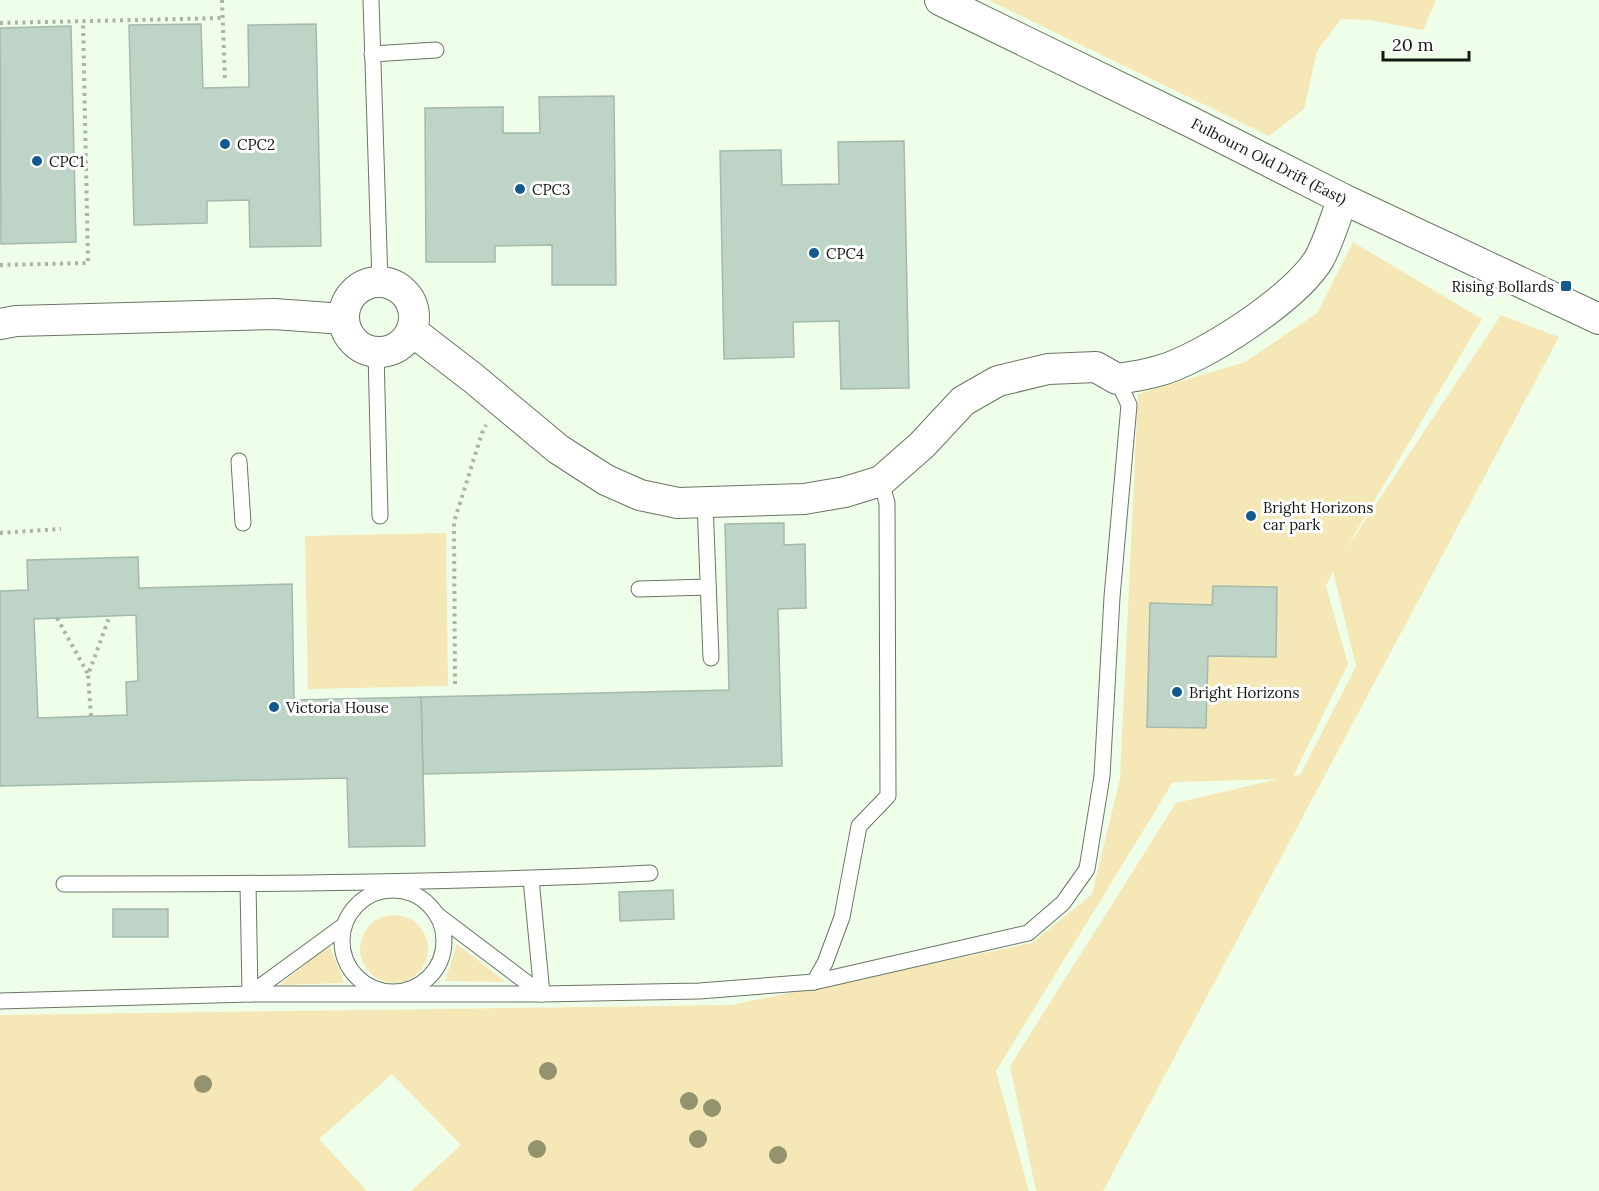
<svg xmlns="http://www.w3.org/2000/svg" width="1599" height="1191" font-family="Lora,serif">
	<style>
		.green { fill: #f5e7b6; fill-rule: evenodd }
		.building { fill: #bdd4c6; stroke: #a3baac; stroke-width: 1.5; fill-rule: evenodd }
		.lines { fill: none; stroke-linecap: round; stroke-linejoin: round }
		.lane-casing { stroke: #697664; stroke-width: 17 }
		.street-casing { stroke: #697664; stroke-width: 32 }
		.path { stroke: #a9b5a4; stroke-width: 4; stroke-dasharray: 3 4.5; stroke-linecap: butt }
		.lane { stroke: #fff; stroke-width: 15 }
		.street { stroke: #fff; stroke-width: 30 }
		.tree { fill: #93936f }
		.poi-dot { fill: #12598e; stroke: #fff; stroke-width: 2 }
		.labels { text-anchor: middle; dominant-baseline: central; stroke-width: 6; stroke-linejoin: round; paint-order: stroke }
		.poi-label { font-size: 15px; fill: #141912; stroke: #fff; text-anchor: start }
		.street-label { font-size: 15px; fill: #141912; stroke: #fff }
	</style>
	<rect width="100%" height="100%" fill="#effee9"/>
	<!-- green -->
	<g class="green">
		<path d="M988 0H1436L1423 30 1369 20 1341 19 1317 51 1304 109 1269 136Z"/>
		<path d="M1353 242 1482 319 1343 554 1501 315 1559 337 1103 1191H1036L1010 1066 1176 803 1278 779 1173 782 996 1071 1029 1191H411L461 1145 392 1074 319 1139 367 1191H0V1015L731 1005 1032 943 1092 894 1120 779 1138 394 1245 362 1317 313ZM1333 571 1356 666 1300 775 1293 776 1348 664 1326 586Z"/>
		<path d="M446 533 448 686 308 689 305 536Z"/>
		<circle cx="394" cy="949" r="34"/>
		<path d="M329 944 344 983 280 985Z"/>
		<path d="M457 944 506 982 445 981Z"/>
	</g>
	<!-- building -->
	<g class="building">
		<path d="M201 24 203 88 249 87 248 25 316 24 321 246 250 247 249 200 207 201V223L134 225 129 25Z"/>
		<path d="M71 26 76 242 1 244 0 28Z"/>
		<path d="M614 96 616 285H552V245L495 246V262H426L425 108 503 107V133H540L539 97Z"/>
		<path d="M904 141 909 388 841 389 839 321 793 322 794 357 724 359 720 151 781 150 782 185 839 184 838 142Z"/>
		<path d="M784 523V545L805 544 806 608 778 609 782 766 423 774 421 697 729 690 725 524Z"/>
		<path d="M138 557 139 588 292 584 294 700 421 697 425 846 349 847 347 778 0 786V591L28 590 27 560ZM136 615 138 681 126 682 127 715 38 718 34 619Z"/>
		<path d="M1213 586 1277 587 1276 657 1208 656 1206 728 1147 727 1150 603 1212 605Z"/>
		<path d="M673 890 674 919 620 921 619 892Z"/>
		<rect x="113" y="909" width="55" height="28"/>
	</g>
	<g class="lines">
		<defs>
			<g id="lane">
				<path d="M371 0 380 282"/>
				<path d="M372 54 436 50"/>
				<path d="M376 352 380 516"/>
				<path d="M239 461 243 523"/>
				<path d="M705 502 711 658"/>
				<path d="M639 589 708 587"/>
				<path d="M64 884C259 884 455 883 650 873"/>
				<path d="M248 884 250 994 343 926"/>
				<circle cx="393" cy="941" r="51"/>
				<path d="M436 914 542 994 531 879"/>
				<path d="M814 982 825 963 842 917 859 826 888 796 887 503 881 481"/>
				<path d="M0 1001 250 994H542L699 991 814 982 1028 933 1063 903 1087 869 1102 776 1112 597 1129 405 1117 379"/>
			</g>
			<g id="street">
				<path d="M940 0 1193 123 1343 199 1599 319"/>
				<circle cx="379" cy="317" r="35"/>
				<path d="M0 324 16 321 274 314 344 319"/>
				<path d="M412 331 473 378 558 449 606 480 640 495 678 503 804 499 845 492 881 481 922 445 963 401 998 381 1048 369 1096 367 1117 379C1131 377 1145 375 1158 371 1201 360 1296 298 1319 259 1329 241 1335 218 1343 199"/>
			</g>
		</defs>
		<!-- lane casing -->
		<use href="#lane" class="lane-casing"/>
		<!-- street casing -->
		<use href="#street" class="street-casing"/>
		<!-- path -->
		<g class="path">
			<path d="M222 0 225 82"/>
			<path d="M0 23 223 18"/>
			<path d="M0 265 88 263 83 21"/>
			<path d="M0 533 61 529"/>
			<path d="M57 618 88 674"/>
			<path d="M455 684 454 522 482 433 486 425"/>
			<path d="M91 716 88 675 110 615"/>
		</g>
		<!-- lane -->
		<use href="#lane" class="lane"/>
		<!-- street -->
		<use href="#street" class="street"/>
	</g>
	<!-- trees -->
	<g class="tree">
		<circle cx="548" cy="1071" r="9"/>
		<circle cx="203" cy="1084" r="9"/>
		<circle cx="689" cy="1101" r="9"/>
		<circle cx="712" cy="1108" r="9"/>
		<circle cx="698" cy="1139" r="9"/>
		<circle cx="537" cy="1149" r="9"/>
		<circle cx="778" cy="1155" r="9"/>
	</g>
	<!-- markers -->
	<g class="poi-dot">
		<circle cx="225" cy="144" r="6"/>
		<circle cx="37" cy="161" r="6"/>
		<circle cx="520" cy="189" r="6"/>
		<circle cx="814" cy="253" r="6"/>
		<rect x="1560" y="280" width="12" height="12" rx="3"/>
		<circle cx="1251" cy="516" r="6"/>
		<circle cx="1177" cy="692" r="6"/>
		<circle cx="274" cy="707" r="6"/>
	</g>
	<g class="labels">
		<!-- poi labels -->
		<g class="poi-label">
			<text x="237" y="144">CPC2</text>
			<text x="49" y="161">CPC1</text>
			<text x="532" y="189">CPC3</text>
			<text x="826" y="253">CPC4</text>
			<text x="1554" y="286" text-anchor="end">Rising Bollards</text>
			<text x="1263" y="507">Bright Horizons<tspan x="1263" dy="17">car park</tspan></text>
			<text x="1189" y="692">Bright Horizons</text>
			<text x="286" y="707">Victoria House</text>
		</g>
		<!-- street labels -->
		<g class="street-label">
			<text transform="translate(1269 161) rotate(27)">Fulbourn Old Drift (East)</text>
		</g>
	</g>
	<!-- scale -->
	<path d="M1383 51v9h86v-9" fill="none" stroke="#141912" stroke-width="3"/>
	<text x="1392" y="51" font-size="18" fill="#141912" stroke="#ffffff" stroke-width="4.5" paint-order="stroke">20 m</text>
</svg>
